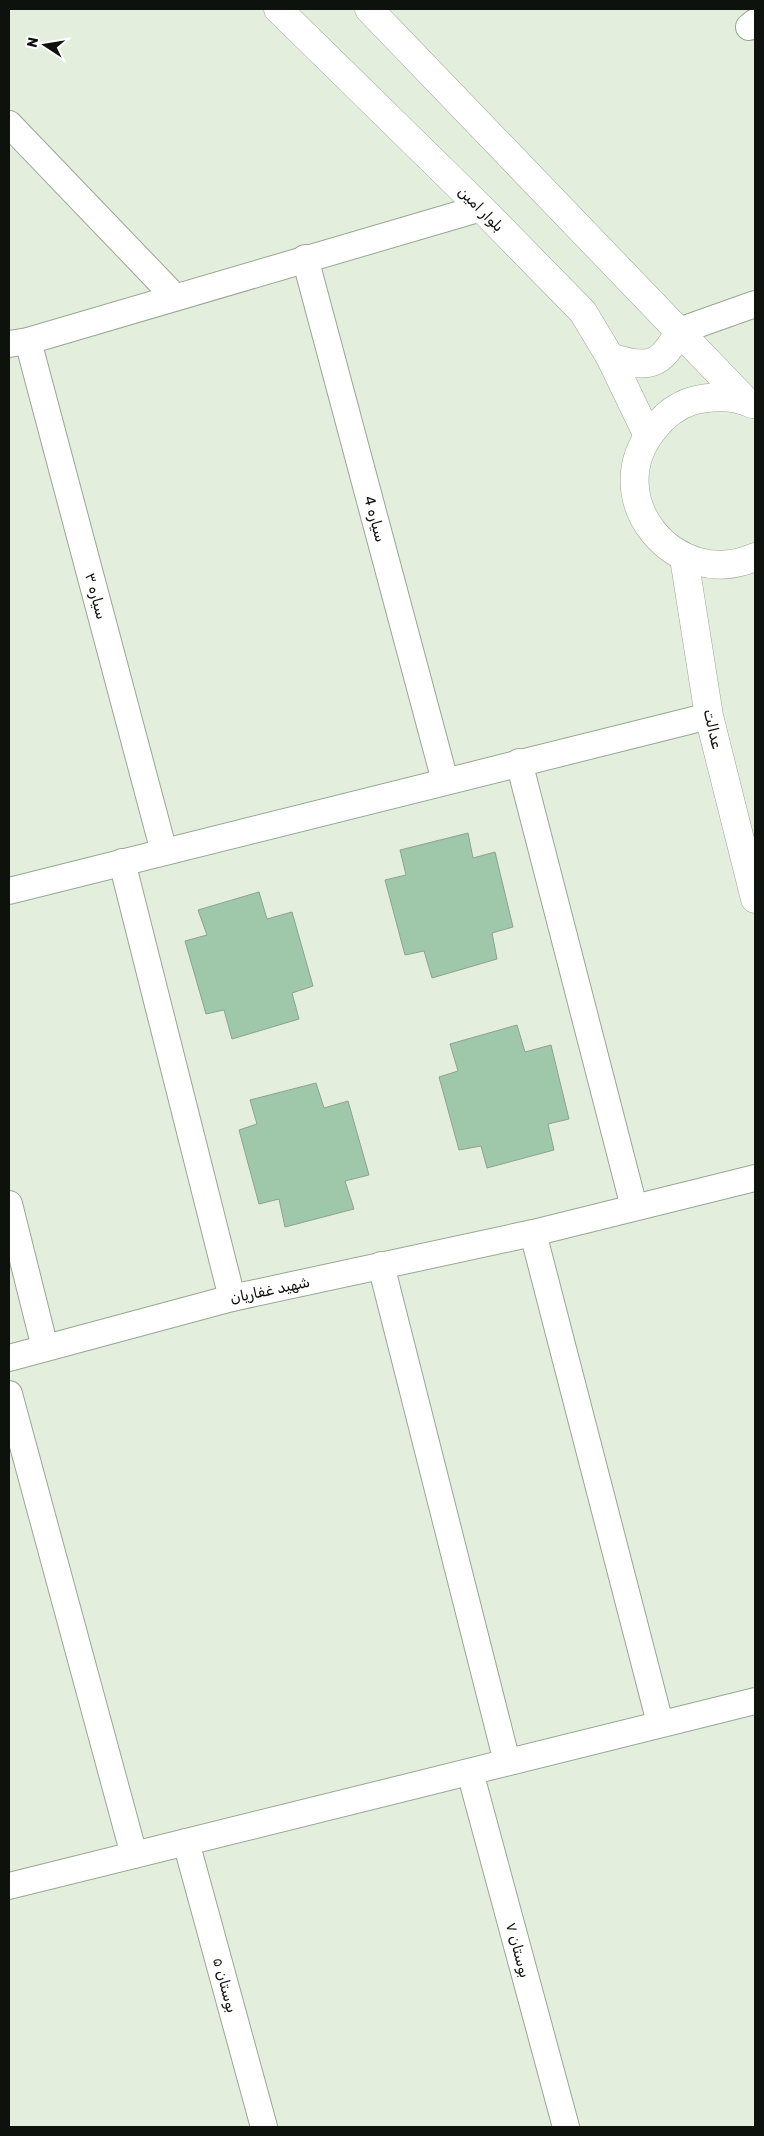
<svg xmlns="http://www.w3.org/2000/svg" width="764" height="2136" font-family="Rubik,Cairo,sans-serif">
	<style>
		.building { fill: #9fc7aa; stroke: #8ea193 }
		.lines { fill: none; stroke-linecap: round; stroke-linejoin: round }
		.street-casing { stroke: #9aa694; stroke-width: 28 }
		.secondary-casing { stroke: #9aa694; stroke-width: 29 }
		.street { stroke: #fff; stroke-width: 26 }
		.secondary { stroke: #fff; stroke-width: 28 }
		.labels { text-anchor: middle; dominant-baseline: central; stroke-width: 4; stroke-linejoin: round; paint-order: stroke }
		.street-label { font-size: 15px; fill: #0e120c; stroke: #fff }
	</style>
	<rect width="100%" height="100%" fill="#e3efdc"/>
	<!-- building -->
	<g class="building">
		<path d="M468 833 473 858 495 852 513 927 492 933 497 959 432 978 424 951 405 955 385 880 406 875 400 850Z"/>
		<path d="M259 892 267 919 292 912 313 986 292 993 299 1019 232 1039 224 1010 206 1014 185 941 207 935 198 910Z"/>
		<path d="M517 1025 525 1052 551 1045 569 1119 548 1124 554 1150 487 1168 481 1146 459 1150 439 1077 458 1071 450 1044Z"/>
		<path d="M316 1083 324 1108 348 1101 369 1175 345 1181 354 1209 285 1227 279 1199 259 1204 239 1130 257 1124 250 1100Z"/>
	</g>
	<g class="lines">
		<defs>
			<g id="street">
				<path d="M749 27 755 22"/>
				<path d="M9 124 175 297"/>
				<path d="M305 258 445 781"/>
				<path d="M679 331 755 304"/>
				<path d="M28 341 164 852"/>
				<path d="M9 344 28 341 481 208"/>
				<path d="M519 762 634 1207"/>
				<path d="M122 862 232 1298"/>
				<path d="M9 891 709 716"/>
				<path d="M9 1204 45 1348"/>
				<path d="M533 1233 660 1723"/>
				<path d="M381 1265 507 1762"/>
				<path d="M9 1358 232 1298 533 1233 755 1178"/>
				<path d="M9 1394 134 1855"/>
				<path d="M470 1772 566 2127"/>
				<path d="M186 1842 264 2127"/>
				<path d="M9 1886 755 1701"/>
			</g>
			<g id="secondary">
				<path d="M278 9 481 208 583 312 610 357 648 436"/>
				<path d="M369 9 746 401"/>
				<path d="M610 357C648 369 661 367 679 331"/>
				<path d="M752 404C733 395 712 396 692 401 676 406 663 417 653 430 598 499 676 592 755 557"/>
				<path d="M684 558 709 716 755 899"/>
			</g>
		</defs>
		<!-- street casing -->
		<use href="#street" class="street-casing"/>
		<!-- secondary casing -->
		<use href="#secondary" class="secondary-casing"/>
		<!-- street -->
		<use href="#street" class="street"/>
		<!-- secondary -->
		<use href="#secondary" class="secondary"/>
	</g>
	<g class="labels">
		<!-- street labels -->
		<g class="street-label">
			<text transform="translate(481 209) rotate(45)">بلوار امین</text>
			<text transform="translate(375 519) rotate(75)">سیاره 4</text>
			<text transform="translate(96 596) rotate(75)">سیاره ۳</text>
			<text transform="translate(713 729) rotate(77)">عدالت</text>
			<text transform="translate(270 1290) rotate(-12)">شهید غفاریان</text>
			<text transform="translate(518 1950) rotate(75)">بوستان ۷</text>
			<text transform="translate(225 1985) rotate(75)">بوستان ۵</text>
		</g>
	</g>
	<!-- border -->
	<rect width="764" height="2136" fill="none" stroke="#0e120c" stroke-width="20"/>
	<!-- north arrow -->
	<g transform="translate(45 45) rotate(282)" stroke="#ffffff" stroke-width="4" paint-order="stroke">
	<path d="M0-4L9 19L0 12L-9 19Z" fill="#0e120c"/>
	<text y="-8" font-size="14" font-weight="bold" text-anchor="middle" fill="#0e120c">N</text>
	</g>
</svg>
